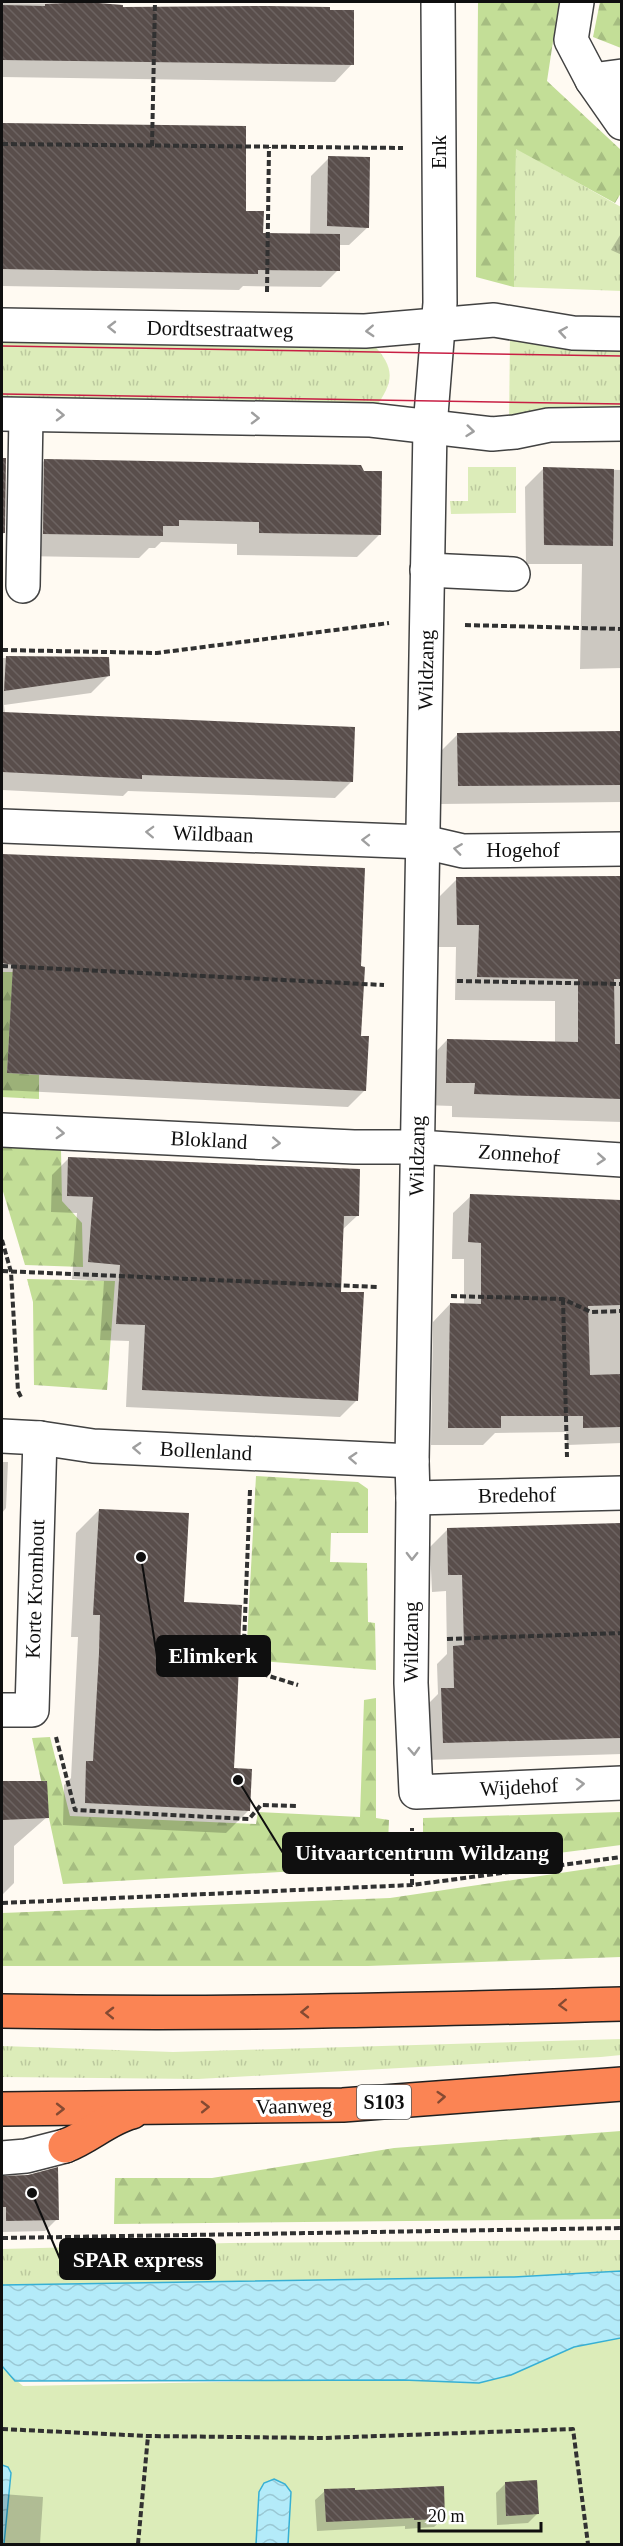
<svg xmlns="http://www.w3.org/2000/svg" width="623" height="2546" font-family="Georgia,serif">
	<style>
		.grass { fill: url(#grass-tufts) }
		.forest { fill: url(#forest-firs) }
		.garden { fill: #dcecb9 }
		.water { fill: url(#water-waves); stroke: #37b0d4; stroke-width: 1.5 }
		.shadow { fill: #0003 }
		.building { fill: url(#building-back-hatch) }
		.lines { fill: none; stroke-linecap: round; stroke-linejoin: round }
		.minor-casing { stroke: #424242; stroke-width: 36 }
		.highway-casing { stroke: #202020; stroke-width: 36 }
		.path { stroke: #313131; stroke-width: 4; stroke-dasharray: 6 3; stroke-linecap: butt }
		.minor { stroke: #fff; stroke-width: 33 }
		.highway { stroke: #fb8454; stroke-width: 33 }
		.tram { stroke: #c81f44; stroke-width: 1.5 }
		.oneway { stroke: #9f9f9f }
		.oneway2 { stroke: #854a32 }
		.labels { text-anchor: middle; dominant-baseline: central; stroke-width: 6; stroke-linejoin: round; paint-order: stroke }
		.shield { fill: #fff; stroke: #575757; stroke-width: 1.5 }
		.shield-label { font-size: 20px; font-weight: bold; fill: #0f0f0f }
		.street-label { font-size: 21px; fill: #0f0f0f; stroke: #fff }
		.leader { fill: none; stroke: #0f0f0f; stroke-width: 2 }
		.callout-dot { fill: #0f0f0f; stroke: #fff; stroke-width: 2 }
		.callout { fill: #0f0f0f; stroke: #0f0f0f; stroke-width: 2 }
		.callout-label { font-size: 22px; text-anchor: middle; font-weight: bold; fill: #fff }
	</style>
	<defs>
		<pattern id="grass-tufts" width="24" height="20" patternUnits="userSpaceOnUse" patternTransform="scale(1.5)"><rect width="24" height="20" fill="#dcecb9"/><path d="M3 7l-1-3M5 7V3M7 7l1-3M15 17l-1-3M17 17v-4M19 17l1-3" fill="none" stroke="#bcc99e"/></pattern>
		<pattern id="forest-firs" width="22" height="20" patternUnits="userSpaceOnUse" patternTransform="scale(1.5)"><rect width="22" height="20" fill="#c3de97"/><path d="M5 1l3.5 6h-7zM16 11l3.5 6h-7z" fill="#a6bd81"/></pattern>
		<pattern id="water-waves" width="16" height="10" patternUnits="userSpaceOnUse" patternTransform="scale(1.5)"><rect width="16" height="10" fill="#b4ebf9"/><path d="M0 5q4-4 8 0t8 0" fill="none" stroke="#9ac8d4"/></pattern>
		<pattern id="building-back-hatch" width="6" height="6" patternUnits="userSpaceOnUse" patternTransform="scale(1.5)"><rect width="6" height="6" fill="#594e4b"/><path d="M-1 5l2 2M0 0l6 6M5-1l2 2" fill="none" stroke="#6c6361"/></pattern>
	</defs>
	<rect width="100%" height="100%" fill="#fffaf2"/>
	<!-- grass -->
	<g class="grass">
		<path d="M516 148 621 207 622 291 514 287Z"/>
		<path d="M510 333 621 345V414L509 422Z"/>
		<path d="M2 337 372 343C395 368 395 380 375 408L2 404Z"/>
		<path d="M468 467H516V513L451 514 450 501H468Z"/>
		<path d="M621 2039V2055L601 2057 198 2079 2 2077V2046L173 2052Z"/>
		<path d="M621 2240 622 2271 514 2277 2 2285V2249L229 2243Z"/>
	</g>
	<!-- forest -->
	<g class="forest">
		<path d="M478 2H559L547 81 621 150V193L615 203 516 149 514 287 476 277Z"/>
		<path d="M600 2H621V48L593 37Z"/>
		<path d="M2 972H13L7 1073 39 1075V1099L2 1097Z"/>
		<path d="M2 1147 61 1150 62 1201 82 1223 83 1267 25 1265 2 1188Z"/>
		<path d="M27 1279 115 1281 107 1390 34 1385 33 1302Z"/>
		<path d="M256 1476 358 1482 368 1489V1533H331L330 1562 367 1563 368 1622 375 1623 376 1670 246 1660Z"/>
		<path d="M376 1698V1818L389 1820 387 1866 63 1884 32 1738 50 1737 70 1816 256 1824 258 1812 360 1817 364 1700Z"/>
		<path d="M621 1812V1845L442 1868 430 1867 423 1857V1818Z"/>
		<path d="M621 1864V1957L368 1966H2V1913L390 1898Z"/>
		<path d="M621 2131V2219L114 2224 115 2178H212L394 2148Z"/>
	</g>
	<!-- garden -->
	<path class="garden" d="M621 2304V2544H2V2368L23 2386 468 2377Z"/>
	<!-- water -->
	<g class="water">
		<path d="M621 2271V2338L574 2347 511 2375 479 2383 403 2380 15 2381 2 2366V2285L514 2277Z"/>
		<path d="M2 2465 8 2467 11 2473 4 2544H2Z"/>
		<path d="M274 2479 285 2484 291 2492 288 2544H256L259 2492 264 2483Z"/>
	</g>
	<!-- shadow -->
	<g class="shadow">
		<path d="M2 3 86 4 121 8 352 64 335 82 2 77Z"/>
		<path d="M2 125 244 128V212L261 235H310L311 176 329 158 368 227 349 245H339L338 270 321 287 243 286 239 290 2 286Z"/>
		<path d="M622 232V255L611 250Z"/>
		<path d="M2 459H5L4 533 2 535Z"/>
		<path d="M45 460 380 534 357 557 237 555V544L161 542 155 548H149L139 558 21 556 22 483Z"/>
		<path d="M544 468 622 470V668L580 669 582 564H526L525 487Z"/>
		<path d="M2 658 107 659 108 676 91 693 4 705 5 714 352 781 335 798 128 791 123 796 2 790Z"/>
		<path d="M622 733V802L440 804V752L458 734Z"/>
		<path d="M2 855 363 869 359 1037 365 1090 348 1107 2 1090Z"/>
		<path d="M622 877V1122L452 1117V1106L424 1105V1064L447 1040 555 1043V1001L455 1000 456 947H434V902L457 879Z"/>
		<path d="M69 1158 357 1216 342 1230 340 1293 357 1400 340 1417 126 1407 129 1341 100 1340 104 1281 72 1279 77 1213 51 1212 52 1175Z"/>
		<path d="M471 1196 622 1201V1443L567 1445 566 1432 495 1433 483 1445H431L433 1322 450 1304 464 1305V1259H452L453 1213Z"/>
		<path d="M2 1462H8L6 1508 2 1513Z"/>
		<path d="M99 1510 183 1604 232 1770 249 1810 226 1833 63 1825 64 1785 71 1778 78 1637H71L76 1533Z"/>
		<path d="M622 1524V1754L426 1760 425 1707 438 1694 437 1664 447 1654 446 1591 432 1592 430 1547 447 1530Z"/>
		<path d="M2 1782H45L47 1817 14 1846V1883L2 1895Z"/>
		<path d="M2 2178H3L57 2219 45 2231 2 2232Z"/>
		<path d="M505 2484 537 2514 528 2523 497 2525 496 2493Z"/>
		<path d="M325 2491 354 2492 444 2518 434 2527 405 2529V2526L317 2531 315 2500Z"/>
		<path d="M2 2494 43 2497 40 2544H2Z"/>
	</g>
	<!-- building -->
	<g class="building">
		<path d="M86 2 123 5V7L268 6 330 7V10H354V65L2 60V5L45 6V4Z"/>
		<path d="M2 123 246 126V211H264L263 233 340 234V271L258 270V274L2 269Z"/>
		<path d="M328 156 370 157 369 228 327 226Z"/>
		<path d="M2 458H6L5 533H2Z"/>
		<path d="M44 459 361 465 364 471H382L381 535 259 533V522L179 520V526H163V536L43 534Z"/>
		<path d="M543 467 614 469 613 546 544 545Z"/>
		<path d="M6 656 109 657 110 676 4 691Z"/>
		<path d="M3 712 355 727 353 782 142 775V779L2 772Z"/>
		<path d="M621 731V785L458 786 457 733Z"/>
		<path d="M2 854 365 868 361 966 365 967 361 1036H369L366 1091 7 1073 13 965 2 963Z"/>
		<path d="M621 876V979H614L615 1044H621V1099L474 1094 475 1083H446L447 1039 578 1042V979L477 977 479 925H457L456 877Z"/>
		<path d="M68 1157 360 1169 359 1216H344L341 1292H364L358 1401 142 1390 145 1325 116 1324 120 1265 88 1262 93 1197 67 1196Z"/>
		<path d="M470 1194 621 1200V1305L588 1306 590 1375 621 1374V1427L583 1428V1416H501V1428H448L450 1303 481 1304V1243L468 1242Z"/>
		<path d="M99 1509 189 1513 184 1602 242 1605 234 1768 252 1769 250 1811 85 1803 86 1761H93L99 1653 100 1615H93Z"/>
		<path d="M621 1523V1738L443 1743 441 1688H454L453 1646 464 1645 462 1575H448L447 1528Z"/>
		<path d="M2 1781H47L49 1818 2 1820Z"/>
		<path d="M58 2167 59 2220 6 2221V2207H2V2176L28 2175Z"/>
		<path d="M537 2480 539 2514 506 2516 505 2482Z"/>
		<path d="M444 2486 445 2519 414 2520V2518L326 2522 324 2489 355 2488V2490Z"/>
	</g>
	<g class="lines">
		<defs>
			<g id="minor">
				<path d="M438 2 440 303 430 427 412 1461 413 1498 411 1683 416 1792 622 1783"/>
				<path d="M577 2 571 40 592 80 622 123"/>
				<path d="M592 80 622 76"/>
				<path d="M2 325 365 331 494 320 573 333 622 334"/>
				<path d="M2 414 371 420 492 434 515 432 549 425 622 424"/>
				<path d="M427 570 513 574"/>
				<path d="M23 586 26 415"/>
				<path d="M2 826 424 842 463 851 622 849"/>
				<path d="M2 1130 354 1147H417L622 1160"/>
				<path d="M2 1436 40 1438 93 1446 412 1461"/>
				<path d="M413 1498 622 1493"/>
				<path d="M2 1710H32L40 1438"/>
				<path d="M2 2158 26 2156 65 2146"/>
			</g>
			<g id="highway">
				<path d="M2 2011C208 2015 415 2010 622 2004"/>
				<path d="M2 2109 343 2105 622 2084"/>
				<path d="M65 2146C89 2137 108 2118 132 2112"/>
			</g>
		</defs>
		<!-- minor casing -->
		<use href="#minor" class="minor-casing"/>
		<!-- highway casing -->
		<use href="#highway" class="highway-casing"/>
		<!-- path -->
		<g class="path">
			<path d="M2 144 403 148"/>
			<path d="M152 146 155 2"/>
			<path d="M267 292 269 147"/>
			<path d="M465 625 622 629"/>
			<path d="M2 650 157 653 389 623"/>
			<path d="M2 966 384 985"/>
			<path d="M457 981 622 984"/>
			<path d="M2 1240 11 1272 18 1391 22 1399"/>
			<path d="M2 1271 378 1287"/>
			<path d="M451 1296 563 1299 591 1312 622 1311"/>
			<path d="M563 1299 567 1457"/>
			<path d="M250 1490 243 1668 298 1685"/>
			<path d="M447 1639 622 1633"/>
			<path d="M56 1737 75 1810 249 1819 261 1805 296 1806"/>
			<path d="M412 1885V1828"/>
			<path d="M2 1903 412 1885 622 1857"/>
			<path d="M2 2238 622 2228"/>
			<path d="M2 2429 148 2436 323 2438 573 2429 588 2544"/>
			<path d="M138 2544 148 2436"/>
		</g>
		<!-- minor -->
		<use href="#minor" class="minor"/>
		<!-- highway -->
		<use href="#highway" class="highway"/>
		<!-- tram -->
		<g class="tram">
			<path d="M2 346 622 356"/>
			<path d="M2 394 622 404"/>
		</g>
	</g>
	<!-- one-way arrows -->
	<defs><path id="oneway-chevron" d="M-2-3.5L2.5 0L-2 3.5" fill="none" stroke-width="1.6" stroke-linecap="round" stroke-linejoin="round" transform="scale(1.5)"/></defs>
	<g class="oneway">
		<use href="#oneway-chevron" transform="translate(112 327) rotate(-179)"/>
		<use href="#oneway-chevron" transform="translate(370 331) rotate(177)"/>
		<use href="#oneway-chevron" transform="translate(563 332) rotate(-171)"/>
		<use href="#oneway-chevron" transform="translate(60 415) rotate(1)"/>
		<use href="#oneway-chevron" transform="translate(255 418) rotate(1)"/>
		<use href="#oneway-chevron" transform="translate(470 431) rotate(6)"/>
		<use href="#oneway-chevron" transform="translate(150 832) rotate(-178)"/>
		<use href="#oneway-chevron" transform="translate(366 840) rotate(-178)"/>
		<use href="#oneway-chevron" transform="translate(458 849) rotate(-172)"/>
		<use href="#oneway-chevron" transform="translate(60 1133) rotate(3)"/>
		<use href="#oneway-chevron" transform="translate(276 1143) rotate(3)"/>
		<use href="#oneway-chevron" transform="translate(601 1159) rotate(4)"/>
		<use href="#oneway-chevron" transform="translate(137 1448) rotate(-177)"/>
		<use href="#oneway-chevron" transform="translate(353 1458) rotate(-177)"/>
		<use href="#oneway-chevron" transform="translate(412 1556) rotate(91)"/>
		<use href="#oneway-chevron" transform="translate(414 1751) rotate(87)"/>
		<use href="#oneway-chevron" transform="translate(580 1784) rotate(-3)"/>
	</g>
	<g class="oneway2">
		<use href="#oneway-chevron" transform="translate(563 2005) rotate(178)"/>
		<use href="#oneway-chevron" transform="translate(305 2012) rotate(179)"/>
		<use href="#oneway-chevron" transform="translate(110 2013) rotate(-179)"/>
		<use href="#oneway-chevron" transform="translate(441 2097) rotate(-4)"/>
		<use href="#oneway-chevron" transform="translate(205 2107) rotate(-1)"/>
		<use href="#oneway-chevron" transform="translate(60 2109)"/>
	</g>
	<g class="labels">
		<!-- shield labels -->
		<rect class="shield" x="357" y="2085" width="54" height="34" rx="4.5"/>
		<g class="shield-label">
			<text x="384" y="2102">S103</text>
		</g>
		<!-- street labels -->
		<g class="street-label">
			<text transform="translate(439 152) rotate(-90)">Enk</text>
			<text transform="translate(220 329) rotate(1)">Dordtsestraatweg</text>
			<text transform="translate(426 670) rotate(-89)">Wildzang</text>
			<text transform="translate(213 834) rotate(2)">Wildbaan</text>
			<text x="523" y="850">Hogehof</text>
			<text transform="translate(209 1140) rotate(3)">Blokland</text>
			<text transform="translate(519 1154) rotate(4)">Zonnehof</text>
			<text transform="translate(417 1156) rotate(-89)">Wildzang</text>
			<text transform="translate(206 1451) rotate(3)">Bollenland</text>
			<text transform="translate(517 1495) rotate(-1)">Bredehof</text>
			<text transform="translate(35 1589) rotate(-88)">Korte Kromhout</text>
			<text transform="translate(411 1642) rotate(-90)">Wildzang</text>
			<text transform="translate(519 1787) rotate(-3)">Wijdehof</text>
			<text transform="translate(294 2106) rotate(-1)">Vaanweg</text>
		</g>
	</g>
	<!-- callouts -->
	<path class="leader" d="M141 1557L157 1656M238 1780L283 1853M32 2193L60 2259"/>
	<g class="callout-dot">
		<circle cx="141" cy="1557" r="6"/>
		<circle cx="238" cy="1780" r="6"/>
		<circle cx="32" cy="2193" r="6"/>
	</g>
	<g class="callout">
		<rect x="157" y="1636" width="113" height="40" rx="6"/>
		<rect x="283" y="1833" width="279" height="40" rx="6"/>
		<rect x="60" y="2239" width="155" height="40" rx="6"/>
	</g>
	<g class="callout-label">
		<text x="213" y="1663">Elimkerk</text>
		<text x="422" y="1860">Uitvaartcentrum Wildzang</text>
		<text x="138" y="2267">SPAR express</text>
	</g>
	<!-- border -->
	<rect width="623" height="2546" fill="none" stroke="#0f0f0f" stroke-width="6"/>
	<!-- scale -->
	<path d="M419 2522v9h122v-9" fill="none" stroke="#0f0f0f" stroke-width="3"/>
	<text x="428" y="2522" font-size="18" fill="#0f0f0f" stroke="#ffffff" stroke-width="4.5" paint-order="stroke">20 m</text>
</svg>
